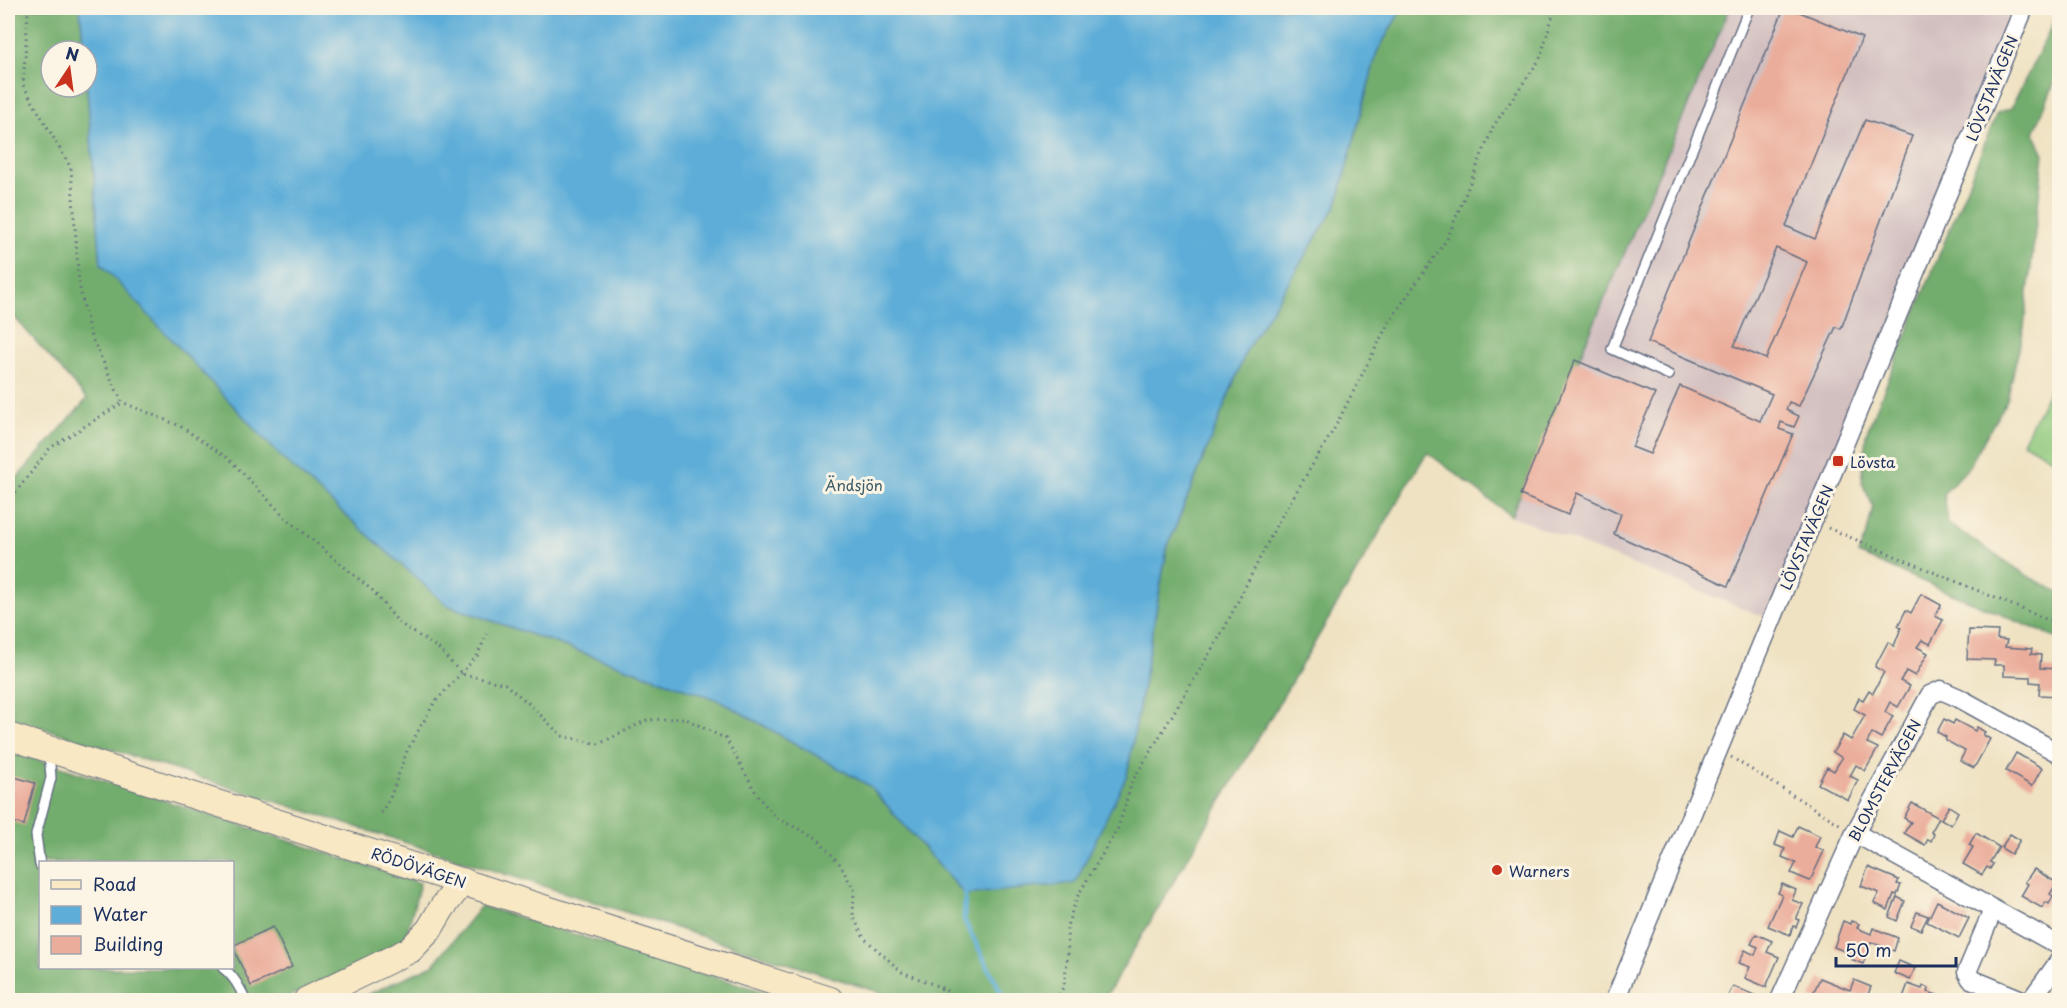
<svg xmlns="http://www.w3.org/2000/svg" width="2067" height="1008" font-family="'Playpen Sans',sans-serif">
	<style>
		.industrial { fill: #d2bfc0 }
		.green { fill: #8fc97e; stroke: #557c6e; stroke-width: 1.5 }
		.forest { fill: #73ad6d; stroke: #476e66; stroke-width: 1.5; fill-rule: evenodd }
		.water { fill: #5dadd8; stroke: #3c6e9b; stroke-width: 1.5 }
		.lines { fill: none; stroke-linecap: round; stroke-linejoin: round }
		.stream { stroke: #5dadd8; stroke-width: 4.5 }
		.building { fill: #ebad9b; fill-rule: evenodd }
		.lane-casing { stroke: #656e81; stroke-width: 12 }
		.street-casing { stroke: #656e81; stroke-width: 21 }
		.secondary-casing { stroke: #656e81; stroke-width: 28 }
		.path { stroke: #656e81; stroke-width: 3; stroke-dasharray: 1.5 4.5; stroke-linecap: butt }
		.lane { stroke: #fff; stroke-width: 9 }
		.street { stroke: #fff; stroke-width: 18 }
		.secondary { stroke: #f8e8c3; stroke-width: 26 }
		.poi-dot { fill: #c8321e; stroke: #fcf5e5; stroke-width: 2 }
		.labels { text-anchor: middle; dominant-baseline: central; stroke-width: 6; stroke-linejoin: round; paint-order: stroke }
		.street-label { font-size: 15px; fill: #1b2f5e; stroke: #fcf5e5 }
		.poi-label { font-size: 15px; fill: #1b2f5e; stroke: #fcf5e5; text-anchor: start }
		.park-label { font-size: 15px; fill: #3e5d68; stroke: #fcf5e5 }
	</style>
	<rect width="100%" height="100%" fill="#fcf5e5"/>
	<filter id="ink" filterUnits="userSpaceOnUse"><feTurbulence type="fractalNoise" baseFrequency=".0167" numOctaves="2"/><feDisplacementMap in="SourceGraphic" scale="12" xChannelSelector="R" yChannelSelector="G"/><feConvolveMatrix kernelMatrix="1 2 1 2 8 2 1 2 1" color-interpolation-filters="sRGB"/></filter>
	<filter id="wash" filterUnits="userSpaceOnUse"><feTurbulence type="fractalNoise" baseFrequency=".008" numOctaves="4" result="noise"/><feDisplacementMap in="SourceGraphic" scale="24" xChannelSelector="R" yChannelSelector="G"/><feGaussianBlur stdDeviation="1.35" result="paint"/><feColorMatrix in="noise" values="0 0 0 0 0 0 0 0 0 0 0 0 0 0 0 0 0 1.4 0 .05"/><feComposite in="paint" operator="in"/></filter>
	<g filter="url(#wash)">
		<rect width="100%" height="100%" fill="#efe2c2"/>
		<!-- industrial -->
		<path class="industrial" d="M1730 8H2024L1772 620 1511 516Z"/>
		<!-- green -->
		<path class="green" d="M2059 371V463L2023 442Z"/>
		<!-- forest -->
		<g class="forest">
			<path d="M8 8H80L84 51H51V87H87L101 264 447 605 719 700 870 786 965 895 1127 775 1167 548 1247 349 1337 204 1377 52 1402 8H1730L1511 516 1427 452 1104 1000H904L8 717V488L87 399 8 310Z"/>
			<path d="M2059 12V71L2034 133 2044 154 2024 327 2007 400 1968 468 1944 493 1948 524 2031 578 2059 592V639L1858 554 1867 533 1873 506 1862 483 1866 434 1997 113 2011 108Z"/>
			<path d="M8 750 420 883 404 944 282 1000H8ZM40 862H232V968H40Z"/>
			<path d="M481 906 792 1000H356L433 965Z"/>
		</g>
		<!-- water -->
		<path class="water" d="M80 8H1402L1377 52 1337 204 1247 349 1167 548 1127 775 1075 883 965 895 870 786 719 700 447 605 284 460 101 264 87 87V51H84Z"/>
		<g class="lines">
			<!-- stream -->
			<path class="stream" d="M965 895 964 920 1005 1000"/>
		</g>
		<g id="blocks">
			<!-- building -->
			<g class="building">
				<path d="M1784 8H1790L1862 38 1786 226 1815 239 1865 120 1912 136 1841 329 1836 327 1799 406 1789 402 1786 410 1799 416 1794 427 1781 422 1779 429 1793 434 1728 586 1614 534 1621 514 1577 493 1568 515 1520 495 1575 360 1655 394 1632 447 1650 454 1680 386 1760 421 1772 394 1648 342ZM1776 248 1807 262 1766 359 1734 346Z"/>
				<path d="M1921 594 1941 605 1935 616 1943 620 1930 644 1922 640 1917 647 1928 653 1915 676 1906 671 1900 681 1910 686 1898 707 1890 702 1885 712 1893 716 1881 738 1872 733 1867 743 1878 748 1865 771 1856 765 1850 776 1858 780 1848 800 1818 784 1827 767 1834 771 1842 758 1833 752 1843 735 1851 740 1865 715 1854 709 1859 698 1863 700 1869 690 1873 693 1884 672 1875 667 1880 657 1888 642 1894 646 1901 628 1898 626 1906 610 1911 613Z"/>
				<path d="M1969 630 1998 631 1997 639 2007 640 2005 647 2032 649 2031 654 2041 655 2040 668 2060 669V696L2039 695 2040 683 2030 682V677L2004 676V665H1994L1995 660 1967 659Z"/>
				<path d="M1944 719 1953 724 1955 720 1975 731 1977 727 1985 732 1983 735 1990 739 1974 768 1960 761 1965 751 1945 740 1946 737 1937 732Z"/>
				<path d="M2016 753 2042 768 2032 786 2006 771Z"/>
				<path d="M8 775 35 783 24 825 8 821Z"/>
				<path d="M1912 803 1939 818 1931 832 1934 834 1931 841 1928 839 1925 845 1904 833 1911 822 1904 818Z"/>
				<path d="M1949 806 1958 812 1951 825 1941 819Z"/>
				<path d="M1798 826 1820 836 1815 847 1824 851 1810 881 1791 873 1796 863 1782 857 1785 849 1775 845 1780 831 1793 837Z"/>
				<path d="M1976 833 1999 847 1990 862 1993 864 1990 869 1987 867 1982 875 1963 864 1973 847 1969 845Z"/>
				<path d="M2010 834 2020 840 2011 854 2001 848Z"/>
				<path d="M1868 867 1899 880 1897 884 1901 885 1897 895 1894 894 1888 910 1874 903 1879 893 1861 886Z"/>
				<path d="M2034 869 2057 883 2050 894 2053 896 2049 904 2046 902 2042 908 2021 896 2028 884 2025 882Z"/>
				<path d="M1782 884 1796 890 1792 900 1803 904 1796 919 1799 920 1796 927 1793 926 1790 935 1768 926 1782 895 1778 893Z"/>
				<path d="M1897 897 1905 901 1897 921 1889 917Z"/>
				<path d="M1937 901 1969 918 1959 938 1927 922Z"/>
				<path d="M1917 912 1928 916 1921 930 1911 926Z"/>
				<path d="M1843 921 1850 924 1851 921 1859 924 1857 928 1871 934 1873 928 1898 938 1894 951 1871 942 1863 964 1851 959 1852 954 1834 947Z"/>
				<path d="M273 927 292 967 251 986 232 946Z"/>
				<path d="M1756 934 1772 941 1767 952 1779 957 1766 987 1745 978 1750 967 1739 963 1745 950 1755 955 1758 947 1751 944Z"/>
				<path d="M1899 961 1915 968 1910 980 1894 973Z"/>
				<path d="M1820 978 1850 990 1854 980 1871 987 1866 999 1852 994 1849 1000H1818L1811 998Z"/>
				<path d="M1908 984 1922 989 1923 986 1929 988 1928 992 1940 996 1938 1000H1902Z"/>
				<path d="M1733 986 1759 997 1757 1000H1726Z"/>
			</g>
		</g>
	</g>
	<g filter="url(#ink)">
		<use href="#blocks" fill-opacity="0" stroke="#656e81" stroke-width="1.5"/>
		<g class="lines">
			<defs>
				<g id="lane">
					<path d="M1669 375 1612 349 1749 8"/>
					<path d="M40 865 36 835 51 778 49 752"/>
					<path d="M223 968C233 975 241 989 245 1000"/>
				</g>
				<g id="street">
					<path d="M1855 833 2060 946"/>
					<path d="M1993 910 1967 972 1971 979 2022 1000"/>
					<path d="M1615 1000 2024 8"/>
					<path d="M1780 1000 1855 833 1930 695 1941 690 1959 698 2060 754"/>
					<path d="M2031 1000 2060 960"/>
				</g>
				<g id="secondary">
					<path d="M8 736 830 1000"/>
					<path d="M307 1000 410 950 429 930 442 908 463 881"/>
				</g>
			</defs>
			<!-- lane casing -->
			<use href="#lane" class="lane-casing"/>
			<!-- street casing -->
			<use href="#street" class="street-casing"/>
			<!-- secondary casing -->
			<use href="#secondary" class="secondary-casing"/>
			<!-- path -->
			<g class="path">
				<path d="M26 8 28 12 23 85 71 168 79 284 90 334 122 402 180 426 229 459 285 517 373 591 399 623 438 648 462 674 505 684 527 702 562 736 599 744 647 720 684 718 726 739 759 798 778 819 817 838 839 863 854 890 853 916 864 938 902 972 940 987 962 1000"/>
				<path d="M8 502 50 448 122 403"/>
				<path d="M1828 528 2060 625"/>
				<path d="M1731 757 1841 825"/>
				<path d="M381 813 390 798 407 751 434 703 477 656 487 634"/>
				<path d="M941 989 945 1000"/>
				<path d="M1056 1000 1064 986 1068 953 1067 926 1077 897 1118 828 1132 782 1223 631 1277 524 1334 429 1389 322 1447 239 1494 125 1540 59 1555 8"/>
			</g>
			<!-- lane -->
			<use href="#lane" class="lane"/>
			<!-- street -->
			<use href="#street" class="street"/>
			<!-- secondary -->
			<use href="#secondary" class="secondary"/>
		</g>
	</g>
	<!-- markers -->
	<g class="poi-dot">
		<rect x="1832" y="455" width="12" height="12" rx="3"/>
		<circle cx="1497" cy="870" r="6"/>
	</g>
	<g class="labels">
		<!-- street labels -->
		<g class="street-label">
			<text transform="translate(1991 88) rotate(-68)">LÖVSTAVÄGEN</text>
			<text transform="translate(1806 537) rotate(-67)">LÖVSTAVÄGEN</text>
			<text transform="translate(1884 780) rotate(-62)">BLOMSTERVÄGEN</text>
			<text transform="translate(419 867) rotate(18)">RÖDÖVÄGEN</text>
		</g>
		<!-- poi labels -->
		<g class="poi-label">
			<text x="1850" y="461">Lövsta</text>
			<text x="1509" y="870">Warners</text>
		</g>
		<!-- park labels -->
		<g class="park-label">
			<text x="854" y="484">Ändsjön</text>
		</g>
	</g>
	<!-- margin -->
	<rect width="2067" height="1008" fill="none" stroke="#fcf5e5" stroke-width="30"/>
	<!-- legend -->
	<rect x="39" y="861" width="195" height="108" fill="#fcf5e5" stroke="#a2a6af" stroke-width="1.5"/>
	<rect x="51" y="880" width="30" height="9" fill="#f8e8c3" stroke="#a2a6af" stroke-width="1.5"/>
	<text x="93" y="891" font-size="18" fill="#1b2f5e">Road</text>
	<rect x="51" y="906" width="30" height="18" fill="#5dadd8" stroke="#a2a6af" stroke-width="1.5"/>
	<text x="93" y="921" font-size="18" fill="#1b2f5e">Water</text>
	<rect x="51" y="936" width="30" height="18" fill="#ebad9b" stroke="#a2a6af" stroke-width="1.5"/>
	<text x="93" y="951" font-size="18" fill="#1b2f5e">Building</text>
	<!-- north arrow -->
	<g transform="translate(69 69) rotate(13)"><circle r="28" fill="#fcf5e5" stroke="#a2a6af" stroke-width="1.5"/>
	<path d="M0-4.5L10 22L0 15L-10 22Z" fill="#c8321e"/>
	<text y="-9" font-size="16" font-weight="bold" text-anchor="middle" fill="#1b2f5e">N</text>
	</g>
	<!-- scale -->
	<path d="M1836 957v9h120v-9" fill="none" stroke="#1b2f5e" stroke-width="3"/>
	<text x="1845" y="957" font-size="18" fill="#1b2f5e" stroke="#fcf5e5" stroke-width="4.5" paint-order="stroke">50 m</text>
</svg>
